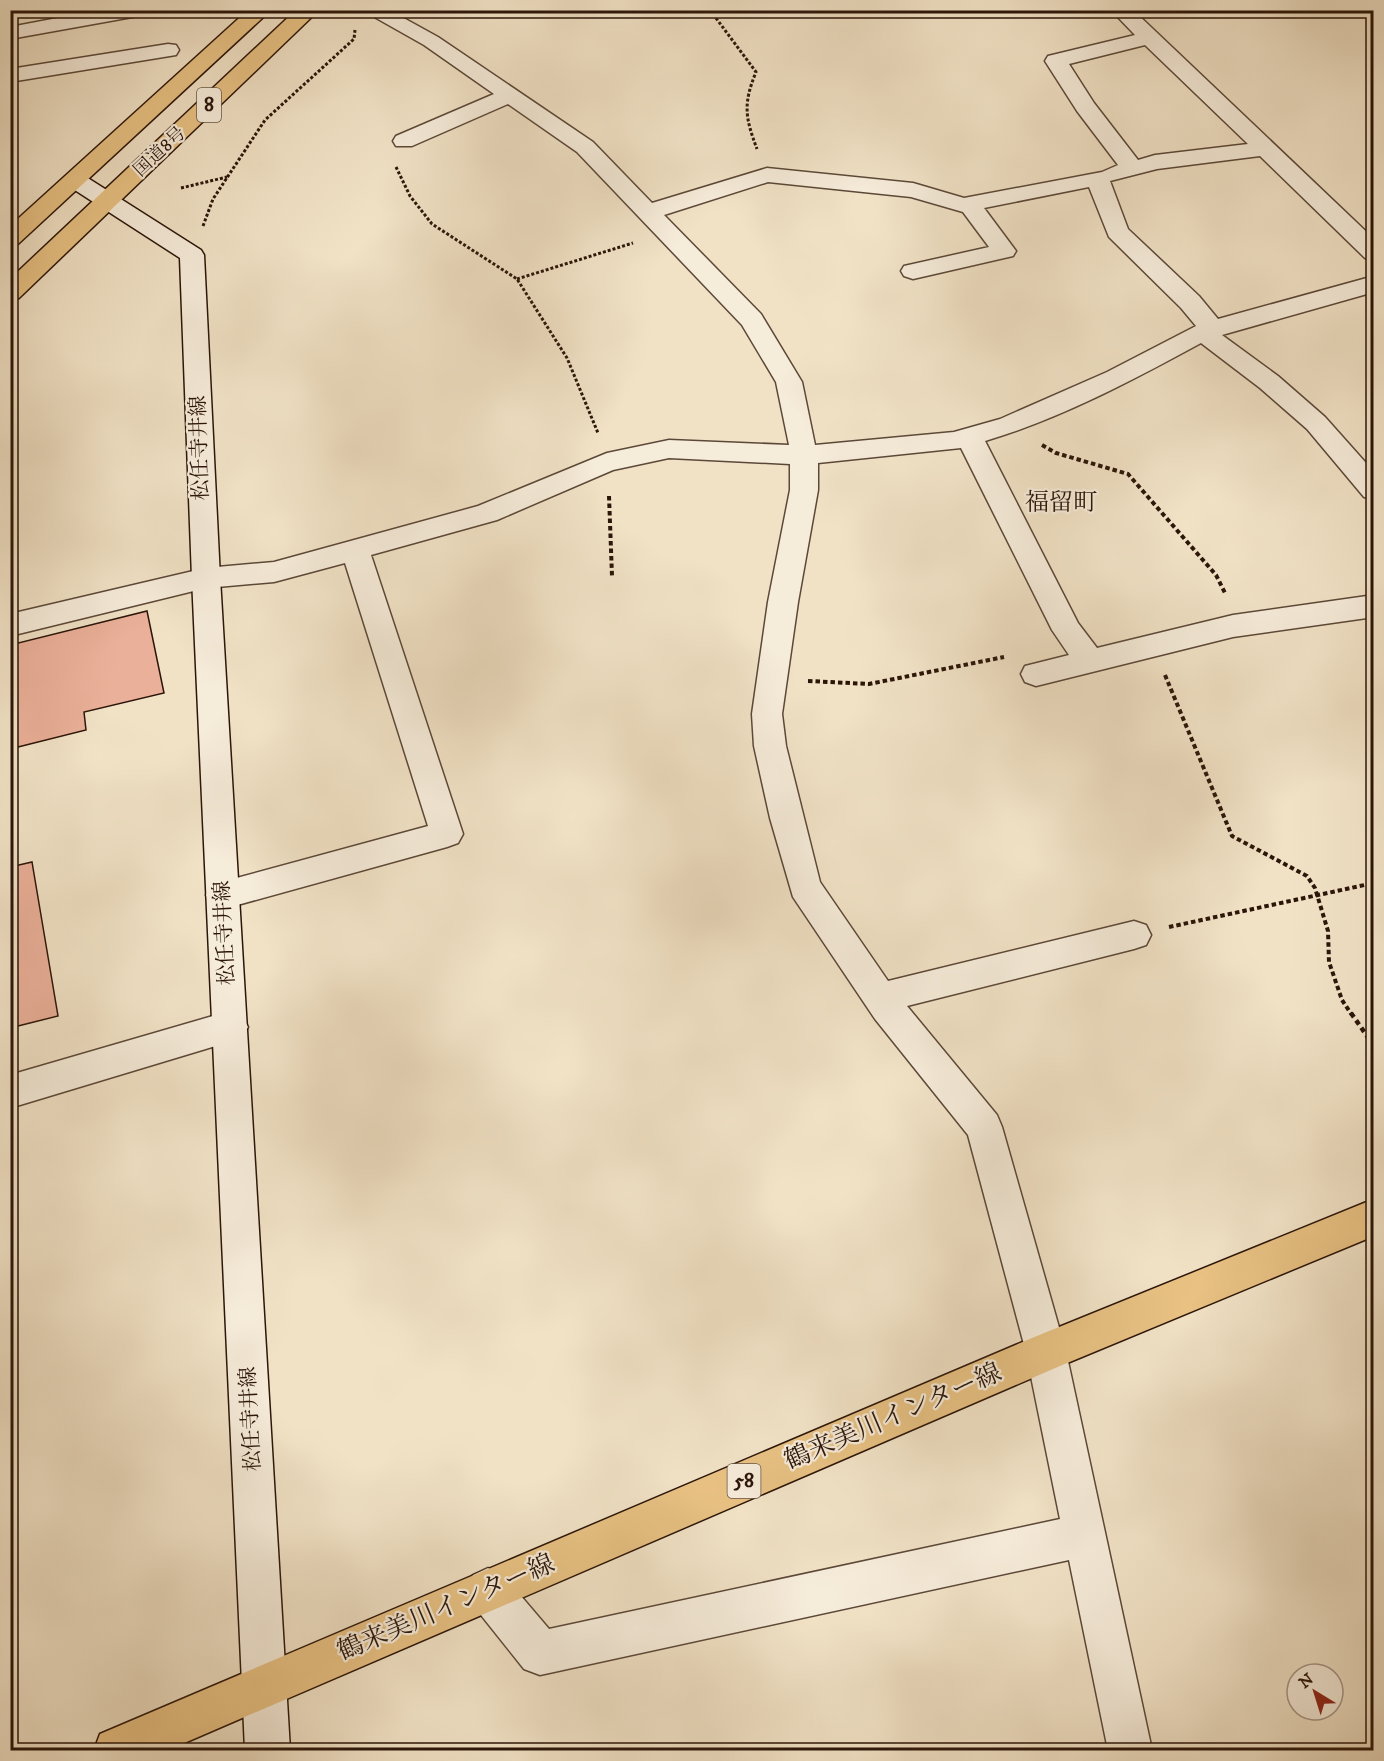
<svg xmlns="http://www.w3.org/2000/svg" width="1384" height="1761" font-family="'IM FELL DW Pica','Noto Serif JP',serif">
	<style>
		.building { fill: #eab099; stroke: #2b1509; stroke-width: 1.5 }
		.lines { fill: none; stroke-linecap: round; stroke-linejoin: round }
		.minor-casing { stroke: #5c4838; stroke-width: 3 }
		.secondary-casing { stroke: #2b1509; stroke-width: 3 }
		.primary-casing { stroke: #2b1509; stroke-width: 3 }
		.trunk-casing { stroke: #2b1509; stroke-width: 3 }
		.path-far2 { stroke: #2b1509; stroke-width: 3; stroke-dasharray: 3 2; stroke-linecap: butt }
		.path-far1 { stroke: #2b1509; stroke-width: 4; stroke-dasharray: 4.5 3; stroke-linecap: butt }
		.path { stroke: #2b1509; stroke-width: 4.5; stroke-dasharray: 5 4; stroke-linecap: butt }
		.minor { fill: #f6ecda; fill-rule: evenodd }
		.secondary { fill: #f6ecda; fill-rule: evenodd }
		.primary { fill: #e8c183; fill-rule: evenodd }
		.trunk { fill: #e8c183; fill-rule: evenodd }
		.labels { text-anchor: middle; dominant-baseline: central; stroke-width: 4.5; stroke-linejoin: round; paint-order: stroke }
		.far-street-label { font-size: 18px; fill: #2b1509; stroke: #f6ecda }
		.shield { fill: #f6ecda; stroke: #685648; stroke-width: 1.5 }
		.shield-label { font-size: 20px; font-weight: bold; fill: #2b1509 }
		.street-label { font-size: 21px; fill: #2b1509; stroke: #f6ecda }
		.quarter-label { font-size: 24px; fill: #2b1509; stroke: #f6ecda }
		.near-street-label { font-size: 26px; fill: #2b1509; stroke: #f6ecda }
	</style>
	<rect width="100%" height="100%" fill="#f1e2c6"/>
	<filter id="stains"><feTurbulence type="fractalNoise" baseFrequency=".00333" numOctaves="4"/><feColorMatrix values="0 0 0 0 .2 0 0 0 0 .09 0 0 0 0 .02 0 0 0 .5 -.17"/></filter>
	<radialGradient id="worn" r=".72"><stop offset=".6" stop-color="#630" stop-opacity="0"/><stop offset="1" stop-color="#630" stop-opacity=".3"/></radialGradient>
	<!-- building -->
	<g class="building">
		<path d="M147 611 164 693 84 712 86 730 10 749V645Z"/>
		<path d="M32 862 58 1016 10 1028V867Z"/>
	</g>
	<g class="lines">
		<defs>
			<g id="minor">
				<path d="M100 10H148L138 16 10 39V27Z"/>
				<path d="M362 10H389L438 37 593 142 652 203 767 168 913 183 964 198 1102 172 1118 165 1077 111 1045 61 1048 56 1135 35 1111 10H1133L1374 239V260L1365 258 1260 156 1157 169 1110 181 1128 229 1199 296 1218 319 1374 276V292L1222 335 1278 376 1325 417 1374 472V499L1364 497 1307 429 1260 388 1201 343C1131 381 1060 419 985 441L1078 623 1097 648 1233 615 1374 595V617L1233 637 1036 686 1025 682 1021 674 1025 666 1069 655 1052 630 961 448 818 463V490L798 602 782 714 786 746 820 882 888 981 1134 921 1146 925 1151 935 1146 945 1134 949 907 1006 997 1115 1002 1127 1066 1352 1152 1750H1108L1069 1560 540 1675 524 1669 473 1605 466 1590 473 1575 488 1568 503 1575 549 1629 1060 1519 1026 1352 968 1135 875 1019 793 897 770 818 754 746 752 714 768 602 790 490V464L669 458 613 470 497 520 371 555 463 834 458 843 447 847 223 909 211 905 206 895 211 885 428 826 345 563 274 582 206 588 10 636V614L206 568 274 562 478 506 607 453 669 440 789 445 776 382 742 325 577 152 508 104 412 146H396L393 141 396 136 494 94 424 45ZM1145 45 1248 144 1155 155 1138 160 1094 103 1069 64ZM768 182 911 197 963 212 989 247 904 266 901 271 904 276 913 279 1013 256 1016 251 984 208 1089 187 1109 237 1181 308 1196 326 1107 372 1000 419 954 432 815 445 802 382 761 314 664 215Z"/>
				<path d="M168 44 176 45 179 50 176 55 10 82V69Z"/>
				<path d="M230 1011 242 1016 248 1027 242 1038 10 1108V1075Z"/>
			</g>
			<path id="secondary" d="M75 173 83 175 201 250 204 255 220 578 290 1750H245L192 578 180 258 67 185 63 180 67 175Z"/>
			<path id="primary" d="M1374 1199V1236L1060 1366 168 1750H94L100 1734 1032 1338Z"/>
			<g id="trunk">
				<path d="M248 10H271L18 244 10 246V226Z"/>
				<path d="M296 10H319L19 298 10 301V279Z"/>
			</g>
		</defs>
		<!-- minor casing -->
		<use href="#minor" class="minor-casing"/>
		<!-- secondary casing -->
		<use href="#secondary" class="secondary-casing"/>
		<!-- primary casing -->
		<use href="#primary" class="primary-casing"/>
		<!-- trunk casing -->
		<use href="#trunk" class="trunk-casing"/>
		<!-- path-far2 -->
		<g class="path-far2">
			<path d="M710 10 756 72C743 104 745 117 757 149"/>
			<path d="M396 167 410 196 432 224 517 279 567 358 598 433"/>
			<path d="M181 188 227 177"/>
			<path d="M203 226 213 199 265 120 354 39 355 30"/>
			<path d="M517 279 633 243"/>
		</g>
		<!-- path-far1 -->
		<g class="path-far1">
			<path d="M1042 445 1056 453 1128 474 1216 575 1226 595"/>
			<path d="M609 496 612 576"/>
			<path d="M1165 675 1232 836 1307 876 1315 888 1328 931 1329 962 1342 1000 1352 1015"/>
			<path d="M808 681 869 684 1004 657"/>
			<path d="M1169 927 1374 883"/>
		</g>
		<!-- path -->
		<path class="path" d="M1351 1013 1374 1046"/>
		<!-- minor -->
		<use href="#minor" class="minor"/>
		<!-- secondary -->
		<use href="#secondary" class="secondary"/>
		<!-- primary -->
		<use href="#primary" class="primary"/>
		<!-- trunk -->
		<use href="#trunk" class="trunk"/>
	</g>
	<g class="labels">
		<!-- far-street labels -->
		<g class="far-street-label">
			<text transform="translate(160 152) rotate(-43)">国道8号</text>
		</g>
		<!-- shield labels -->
		<g class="shield">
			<rect x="197" y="88" width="24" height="34" rx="4.5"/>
			<rect x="727.5" y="1464" width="33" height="34" rx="4.5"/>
		</g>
		<g class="shield-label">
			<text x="209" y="105">8</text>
			<text x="744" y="1481">58</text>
		</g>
		<!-- street labels -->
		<g class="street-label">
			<text transform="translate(200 448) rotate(-92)">松任寺井線</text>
			<text transform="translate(225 933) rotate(-93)">松任寺井線</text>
			<text transform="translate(251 1419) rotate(-93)">松任寺井線</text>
		</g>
		<!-- quarter labels -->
		<g class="quarter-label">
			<text x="1061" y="503">福留町</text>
		</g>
		<!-- near-street labels -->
		<g class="near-street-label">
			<text transform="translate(893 1417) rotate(-23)">鶴来美川インター線</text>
			<text transform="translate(446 1608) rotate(-23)">鶴来美川インター線</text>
		</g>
	</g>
	<!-- margin -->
	<rect width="1384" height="1761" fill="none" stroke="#f1e2c6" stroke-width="36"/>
	<rect x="12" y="12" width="1360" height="1737" fill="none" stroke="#2b1509" stroke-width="3"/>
	<rect x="18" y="18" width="1348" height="1725" fill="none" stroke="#2b1509" stroke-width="1.5"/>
	<!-- north arrow -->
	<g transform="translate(1315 1692) rotate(322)"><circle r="28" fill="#f6ecda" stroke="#a59686" stroke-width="1.5"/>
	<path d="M0-4.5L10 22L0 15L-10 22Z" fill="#8f2418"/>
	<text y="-9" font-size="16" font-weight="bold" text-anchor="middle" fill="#2b1509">N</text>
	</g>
	<rect width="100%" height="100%" filter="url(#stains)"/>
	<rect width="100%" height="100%" fill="url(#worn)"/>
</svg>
